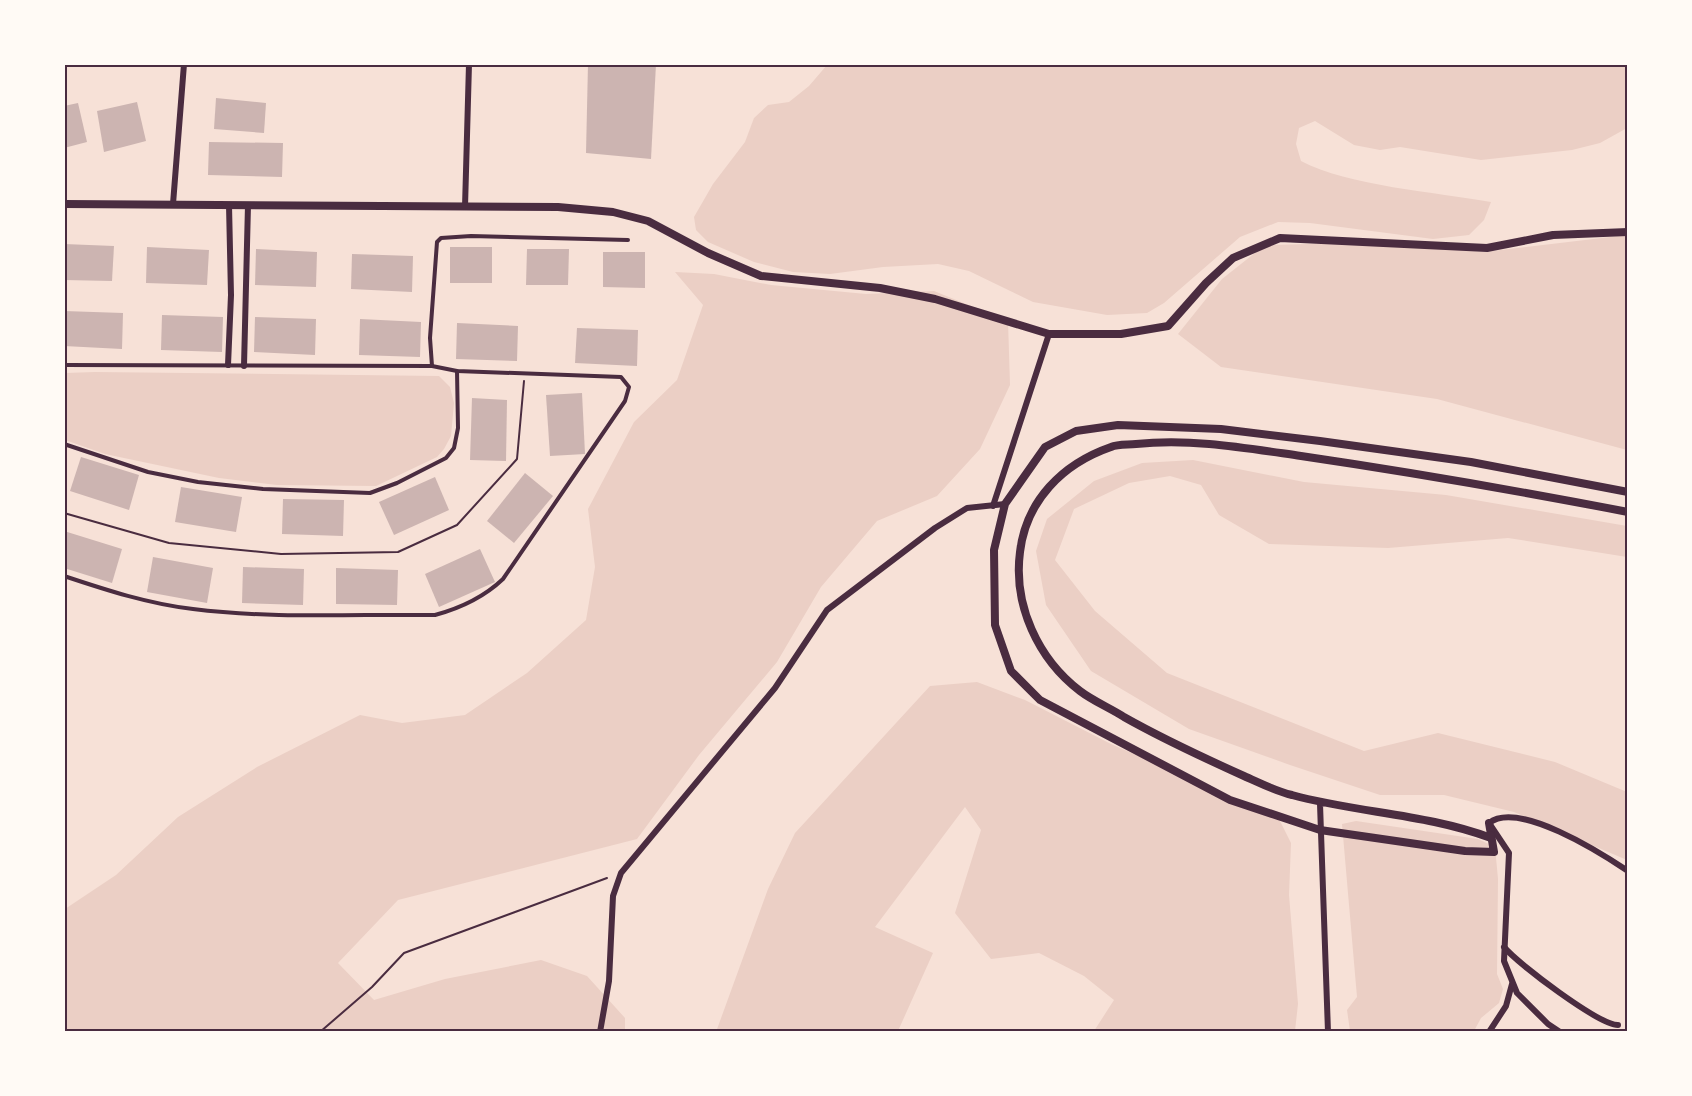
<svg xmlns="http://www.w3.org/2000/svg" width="1692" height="1096" font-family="Montserrat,sans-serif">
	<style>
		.green { fill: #ebcfc5 }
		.building { fill: #ccb4b1 }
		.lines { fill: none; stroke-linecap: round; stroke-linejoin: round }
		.path { stroke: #4a2c40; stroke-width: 2 }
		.service { stroke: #4a2c40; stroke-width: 4 }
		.minor { stroke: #4a2c40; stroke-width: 6 }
		.tertiary { stroke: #4a2c40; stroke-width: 8 }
		.neatline { fill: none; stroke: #4a2c40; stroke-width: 2 }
	</style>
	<rect width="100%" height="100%" fill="#f7e1d7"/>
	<!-- green -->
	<g class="green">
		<path d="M827 65H1627V128L1600 143 1572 150 1481 160 1400 147 1380 150 1354 145 1315 121 1299 128 1296 144 1301 161C1348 186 1436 192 1491 202L1484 220 1469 235 1433 239 1310 223 1278 222 1240 237 1164 303 1147 313 1107 315 1033 302 969 271 938 264 883 267 830 274 793 272 754 262 708 242 696 230 694 217 713 184 745 142 754 118 768 105 789 102 809 86Z"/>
		<path d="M1627 235V450L1437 399 1221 367 1178 334 1222 279 1265 245 1386 242 1484 252Z"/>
		<path d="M675 272 714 274 771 285 866 294 934 291 1008 321 1010 385 980 449 937 496 877 521 821 587 777 662 699 755 637 839 398 900 338 963 374 1000 445 979 541 960 587 976 625 1018V1031L65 1032V909L116 875 178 817 257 767 360 715 402 723 465 715 527 673 586 620 595 567 588 509 634 422 677 380 703 305Z"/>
		<path d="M95 372 439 376 450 387 454 403 451 436 444 449 437 457 376 486 277 485 219 478 105 454 65 440V373Z"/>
		<path d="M1193 460 1304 482 1446 495 1627 526V557L1508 538 1388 548 1269 544 1219 515 1201 485 1170 476 1129 483 1074 509 1055 560 1095 611 1167 673 1364 751 1438 733 1555 762 1627 792V860L1514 812 1444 795H1380L1290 765 1189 729 1091 671 1046 605 1036 551 1047 519 1094 481 1142 463Z"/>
		<path d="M977 682 1025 700 1111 744 1278 817 1291 843 1289 895 1298 1004 1295 1031H1094L1114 1000 1084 976 1039 953 991 959 955 913 981 830 965 807 875 927 933 953 898 1031 716 1032 768 889 795 833 930 686Z"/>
		<path d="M1356 821 1478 839 1495 847 1498 879 1497 974 1503 989 1499 1003 1481 1018 1474 1031H1350L1347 1010 1357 997 1342 824Z"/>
	</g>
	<!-- building -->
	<g class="building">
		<path d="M588 64H656L651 159 586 153Z"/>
		<path d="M216 98 266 103 264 133 214 129Z"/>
		<path d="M137 102 146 141 104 152 97 111Z"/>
		<path d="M78 103 87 142 64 148V106Z"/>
		<path d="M209 142 283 143 282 177 208 175Z"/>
		<path d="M64 244 114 246 112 281 64 280Z"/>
		<path d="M147 247 209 250 207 285 146 283Z"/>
		<rect x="450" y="247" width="42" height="36"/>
		<path d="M256 249 317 252 316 287 255 285Z"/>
		<path d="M527 249H569L568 285H526Z"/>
		<path d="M603 252H645V288L603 287Z"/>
		<path d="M352 254 413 256 412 292 351 289Z"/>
		<path d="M64 311 123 313 122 349 64 346Z"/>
		<path d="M162 315 223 317 222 352 161 350Z"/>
		<path d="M255 317 316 319 315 355 254 352Z"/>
		<path d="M360 319 421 322 420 357 359 355Z"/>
		<path d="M457 323 518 326 517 361 456 359Z"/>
		<path d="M577 328 638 330 637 366 575 363Z"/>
		<path d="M582 393 585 454 550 456 546 395Z"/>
		<path d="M472 398 507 400 506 461 470 460Z"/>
		<path d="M81 457 139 475 129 510 70 491Z"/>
		<path d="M525 473 553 496 514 543 487 521Z"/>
		<path d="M435 477 449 510 394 535 379 502Z"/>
		<path d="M181 487 242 497 236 532 175 522Z"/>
		<path d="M283 499 344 500 343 536 282 534Z"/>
		<path d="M64 531 122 549 112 583 64 568Z"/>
		<path d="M480 549 495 582 439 607 425 574Z"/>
		<path d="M153 557 213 568 207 603 147 592Z"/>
		<path d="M243 567 304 569 303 605 242 603Z"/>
		<path d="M336 568 398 570 397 605 336 604Z"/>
	</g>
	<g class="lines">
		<!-- path -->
		<g class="path">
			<path d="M64 513 169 543 281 554 398 552 457 525 517 459 524 381"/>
			<path d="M320 1032 372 987 404 953 607 878"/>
		</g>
		<!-- service -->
		<g class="service">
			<path d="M64 365 432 366 457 371 621 377 629 387 625 401 503 579C483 598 461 608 435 615 355 614 272 619 193 609 149 604 106 590 64 576"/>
			<path d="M432 366 430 338 437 242 441 238 471 236 628 240"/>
			<path d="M64 444 148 472 198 482 263 489 370 493 397 483 446 458 454 448 458 428 457 371"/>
		</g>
		<!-- minor -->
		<g class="minor">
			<path d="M173 204 184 64"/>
			<path d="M465 207 469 64"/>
			<path d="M228 365 231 295 229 205"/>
			<path d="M244 366 248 205"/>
			<path d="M993 506 1049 334"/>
			<path d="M1325 803 1320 804 1328 1032"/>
			<path d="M1504 947C1518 964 1599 1025 1618 1025"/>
			<path d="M600 1032 609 981 613 896 621 873 775 688 827 610 935 528 967 508 1005 504"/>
			<path d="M1489 1032 1506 1006 1512 984"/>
			<path d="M1560 1032 1548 1024 1517 993 1504 961 1509 853 1489 823C1518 800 1601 853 1628 871"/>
		</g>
		<!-- tertiary -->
		<g class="tertiary">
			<path d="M64 204 558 207 613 212 648 221 708 253 761 276 880 288 935 299 1049 334H1121L1168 326 1206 283 1233 258 1280 238 1487 248 1553 235 1628 232"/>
			<path d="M1489 823 1494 852 1465 851 1320 830 1230 800 1040 700 1011 671 995 625 994 550 1005 504 1045 447 1076 431 1118 425 1221 429 1320 441 1471 462 1628 492"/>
			<path d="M1490 835 1491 838C1427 814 1358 813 1292 795 1275 791 1260 783 1244 776 1204 758 1163 739 1124 717 1110 708 1093 701 1080 691 1038 659 1013 605 1020 552 1026 501 1062 464 1111 447 1118 444 1128 445 1136 444 1191 438 1246 448 1301 456 1410 472 1519 491 1628 512"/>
		</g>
	</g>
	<!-- border -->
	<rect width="1692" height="1096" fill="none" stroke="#fffaf5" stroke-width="132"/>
	<rect x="66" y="66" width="1560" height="964" class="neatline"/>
</svg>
